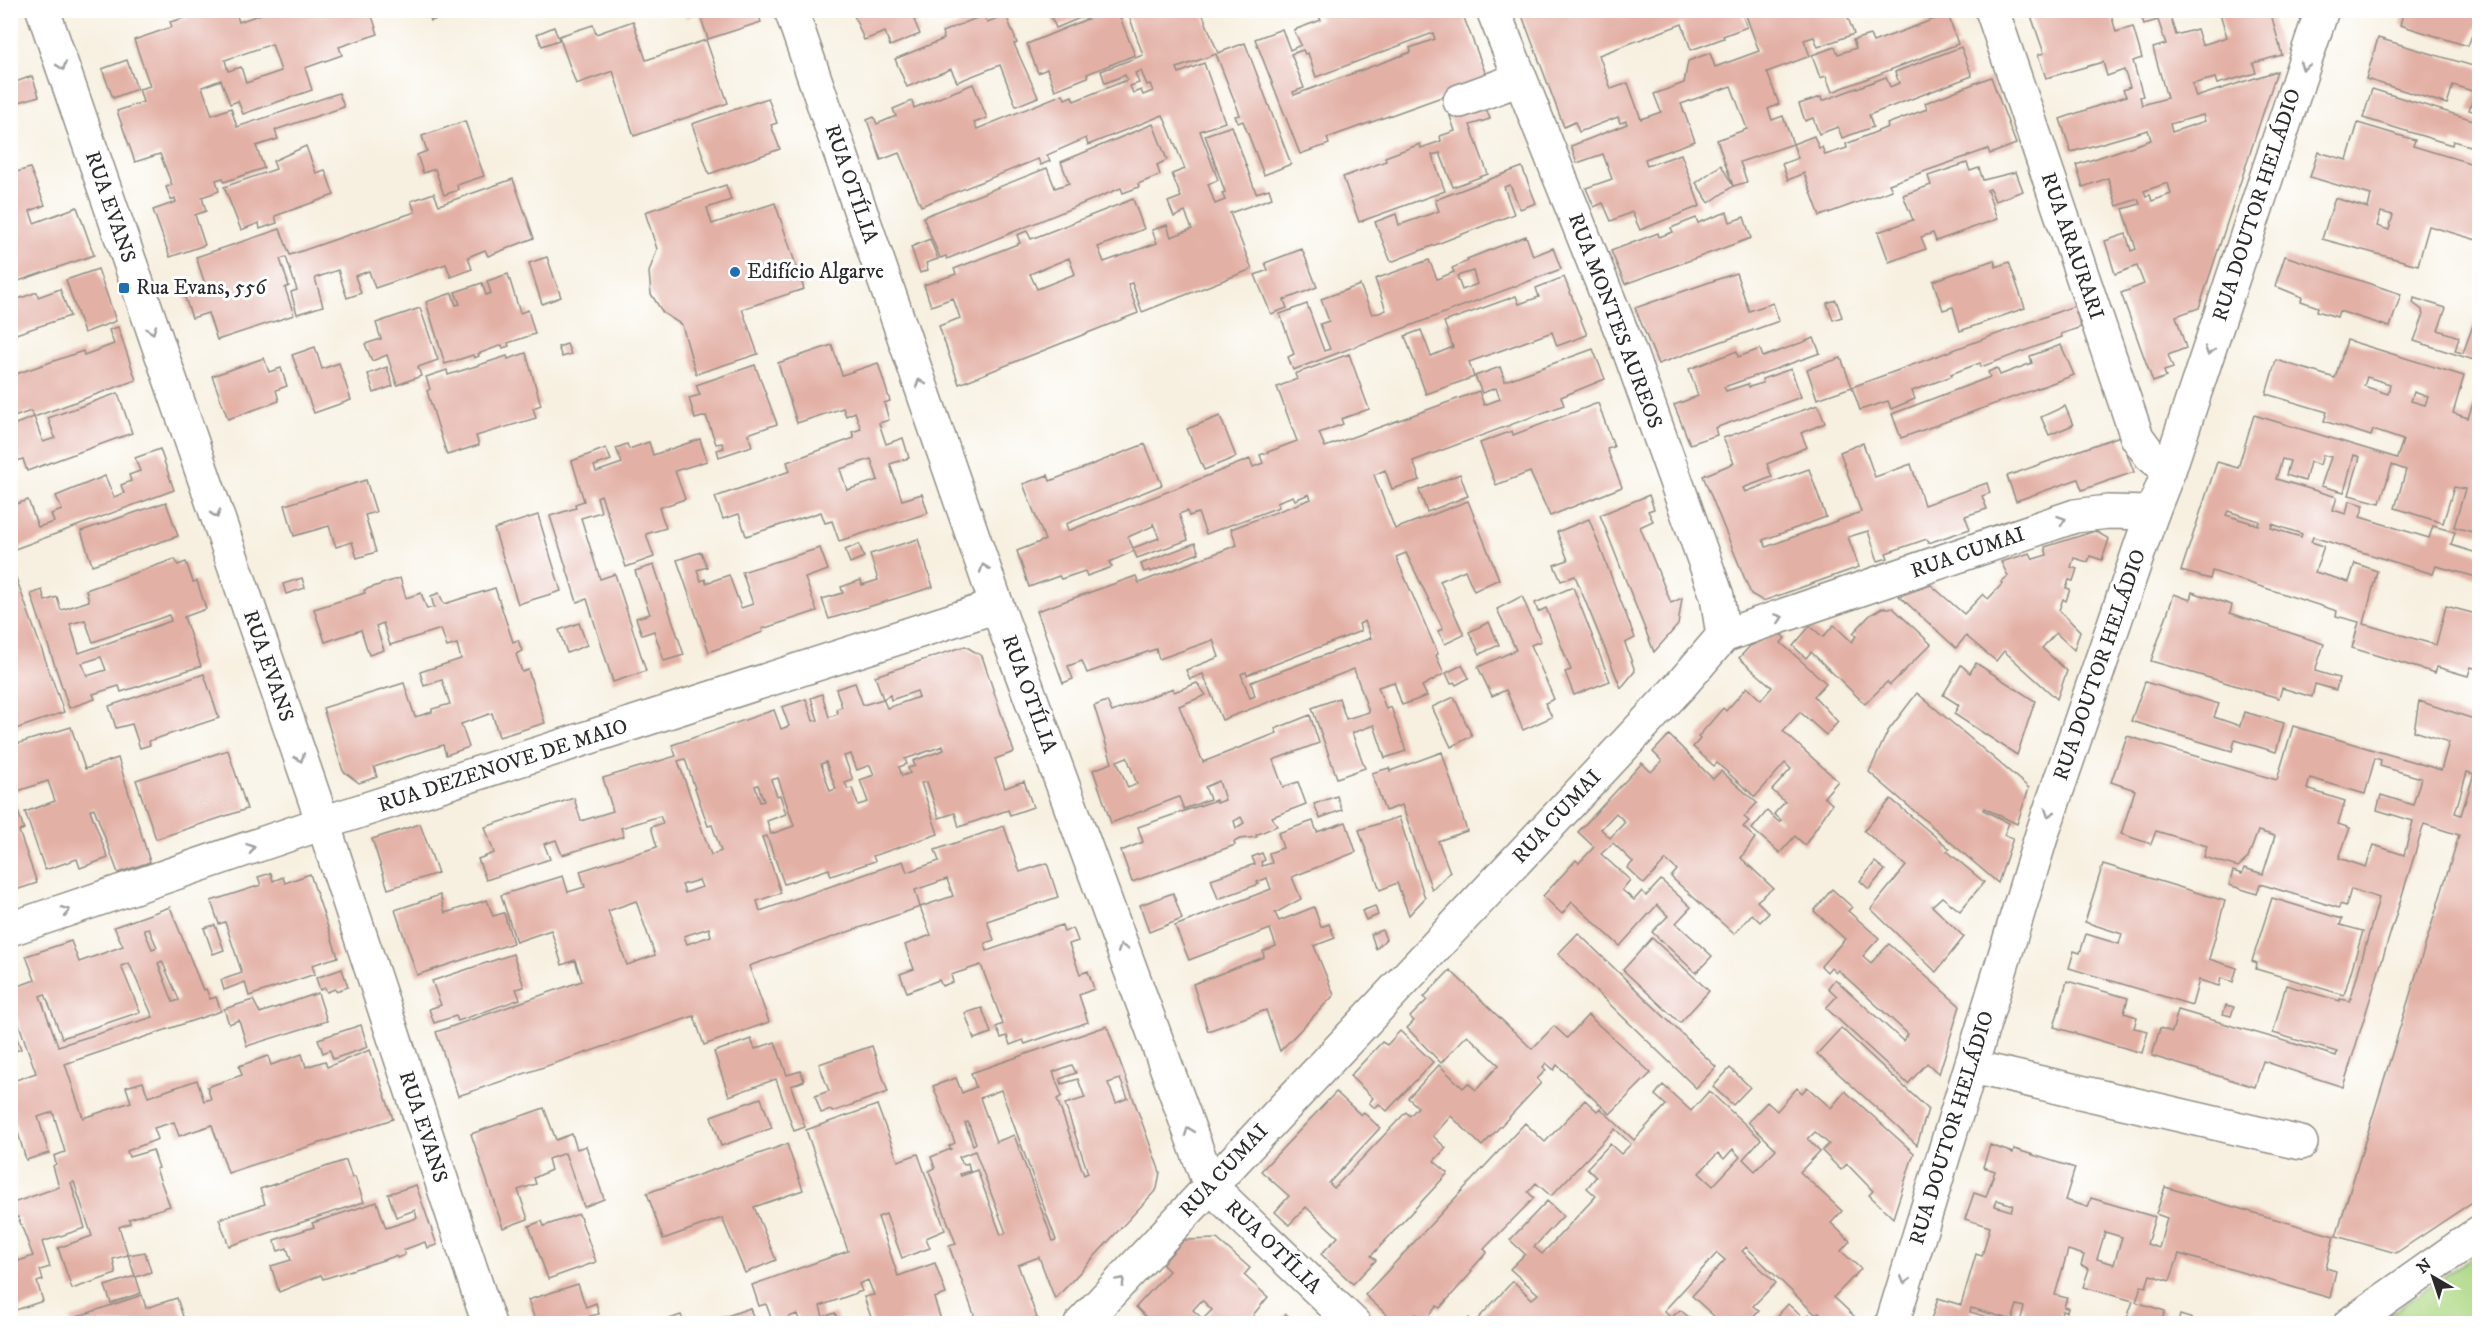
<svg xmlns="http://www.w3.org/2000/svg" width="2490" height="1334" font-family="'IM FELL DW Pica',serif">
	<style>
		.green { fill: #acd782; stroke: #6c8156; stroke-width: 1.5 }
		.building { fill: #e3b0a5; fill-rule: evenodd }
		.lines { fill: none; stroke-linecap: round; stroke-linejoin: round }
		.minor-casing { stroke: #918e86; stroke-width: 36 }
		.minor { stroke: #fff; stroke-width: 33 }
		.oneway { stroke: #a0a0a0 }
		.poi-dot { fill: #1f6fb2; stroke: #fff; stroke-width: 2 }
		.labels { text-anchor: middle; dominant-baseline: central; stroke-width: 6; stroke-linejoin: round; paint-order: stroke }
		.street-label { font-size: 21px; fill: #2b2b2b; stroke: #fff }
		.poi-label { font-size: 21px; fill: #2b2b2b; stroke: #fff; text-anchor: start }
	</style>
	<rect width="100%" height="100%" fill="#fff"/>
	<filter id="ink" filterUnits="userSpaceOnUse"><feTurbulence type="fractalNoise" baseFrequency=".0167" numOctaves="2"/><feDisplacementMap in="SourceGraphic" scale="12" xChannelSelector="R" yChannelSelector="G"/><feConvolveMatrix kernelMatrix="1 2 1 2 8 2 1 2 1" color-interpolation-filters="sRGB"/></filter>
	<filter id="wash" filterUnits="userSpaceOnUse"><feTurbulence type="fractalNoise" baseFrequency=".008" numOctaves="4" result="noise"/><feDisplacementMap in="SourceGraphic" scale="24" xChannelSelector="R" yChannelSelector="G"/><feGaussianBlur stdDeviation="1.35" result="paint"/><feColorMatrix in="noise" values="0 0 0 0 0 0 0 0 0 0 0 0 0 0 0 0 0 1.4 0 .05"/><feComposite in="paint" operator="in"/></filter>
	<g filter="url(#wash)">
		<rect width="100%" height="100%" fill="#f7f0e0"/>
		<!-- green -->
		<path class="green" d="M2479 1252V1323H2377Z"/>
		<g id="blocks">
			<!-- building -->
			<g class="building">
				<path d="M213 10H235L239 22 272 10H370L378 34 339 47 342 55 305 68 312 90 243 114 238 101 230 104 221 80 202 87 212 115 231 108 237 127 339 93 344 107 275 130 278 139 256 146 264 168 224 182 223 178 216 180 219 191 202 197 206 211 195 215 205 245 170 257 153 210 176 202 175 198 171 200 166 187 172 185 160 154 135 162 117 111 143 102 139 89 150 86 134 40 172 27 170 22ZM272 44 281 71 246 83 241 67 228 71 225 60Z"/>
				<path d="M427 10H460V11L431 21Z"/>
				<path d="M684 10H757L761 22 708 39 699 12 686 18Z"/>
				<path d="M852 10H938V11L914 20 920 34 890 46 885 32 864 40Z"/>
				<path d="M1048 10H1097V11L1056 28Z"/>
				<path d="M1109 10H1117L1135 55 1087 74 1088 77 1055 90 1047 69 1038 73 1027 44Z"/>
				<path d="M1127 10H1201L1218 53 1245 43 1291 164 1264 175 1243 121 1238 123 1235 116 1240 115 1216 54 1177 68 1179 73 1204 63 1225 122 1200 131 1218 180 1208 184 1215 204 1225 200 1222 193 1225 192 1205 135 1232 126 1256 193 1269 189 1272 198 1230 213 1252 269 1142 312 1132 283 1128 284 1138 313 959 384 939 326 960 318 953 298 931 306 924 285 956 274 954 269 1020 243 1017 235 1027 231 1031 239 1133 199 1144 229 1098 247 1104 262 1157 243 1152 230 1167 225 1171 237 1192 229 1185 212 1174 217 1168 202 1181 197 1172 174 1185 169 1163 115 1088 145 1086 138 1047 155 1050 161 1041 165 1038 159 921 206 899 153 881 160 867 120 874 117 877 124 896 116 893 109 912 101 914 108 973 84 987 118 974 123 977 129 1063 94 1065 99 1072 96 1074 101 1127 80 1125 75 1105 83 1101 71 1143 55ZM1141 71 1147 85 1150 84 1153 91 1143 95 1141 90 1133 93 1130 86 1139 83 1135 73ZM1069 258 1075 274 1037 289 1030 274Z"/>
				<path d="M1330 10H1461L1490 85 1450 94 1327 138 1329 144 1300 154 1255 39 1282 29 1290 50 1301 45 1294 30 1321 20 1318 15ZM1433 33 1435 39 1410 48 1411 52 1294 95 1293 92 1304 88 1291 54 1303 50 1305 54 1308 53 1316 77Z"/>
				<path d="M1520 10H1740L1747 27 1723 36 1724 38 1691 50 1682 24 1599 55 1611 89 1628 83 1641 119 1661 112 1654 94 1684 83 1688 61 1710 53 1715 67 1759 51 1744 10 1860 11 1847 15 1854 34 1818 47 1814 37 1804 40 1810 56 1767 72 1779 104 1768 109 1772 120 1783 116 1793 144 1740 162 1747 182 1733 186 1717 140 1747 129 1731 86 1681 104 1695 141 1645 159 1647 166 1681 154 1700 206 1640 230 1632 212 1611 221 1603 203 1594 207 1586 188 1612 179 1603 154 1577 163 1571 146 1627 124 1626 121 1620 123 1618 117 1579 132 1575 122 1564 127Z"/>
				<path d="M2029 10H2110L2116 32 2133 27 2142 58 2133 61 2143 96 2140 97 2142 105 2167 98 2153 48 2166 44 2158 20 2144 24 2139 10H2168L2176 35 2197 29 2202 45 2227 37 2219 10H2270L2282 55 2253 63 2256 73 2217 84 2215 78 2192 84 2196 97 2277 71 2199 308 2176 316 2186 348 2168 355 2173 368 2164 371 2166 377 2153 382 2121 293 2144 284 2137 266 2115 274 2105 241 2126 234 2131 251 2136 249 2123 209 2140 204 2138 199 2117 206 2108 178 2083 187 2076 165 2151 140 2148 130 2071 152 2060 119 2126 96 2123 90 2130 87 2124 70 2107 76 2103 62 2046 78 2038 55 2044 53ZM2203 115 2205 121 2172 132 2170 124ZM2168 183 2171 194 2152 201 2150 195 2146 196 2144 191Z"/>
				<path d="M2404 10H2480V29L2475 27 2468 46 2400 25Z"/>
				<path d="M10 14 16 29 10 31Z"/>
				<path d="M1948 14 1958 44 1832 92 1826 76 1820 78 1812 55 1835 47 1838 54 1856 48 1853 40 1870 35 1873 42Z"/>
				<path d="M984 15 987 22 1006 15 1017 43 1014 44 1038 97 1016 106 1000 65 957 82 951 69 907 87 895 59 944 39 942 32Z"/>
				<path d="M633 21 646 60 706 40 728 103 634 136 613 71 576 84 559 36 593 25 596 34Z"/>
				<path d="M554 27 559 40 542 46 537 34Z"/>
				<path d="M2378 38 2480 68 2479 113 2469 110 2475 92 2453 85 2447 104 2366 79Z"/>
				<path d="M1961 47 1972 76 1869 115 1873 127 1842 138 1838 127 1819 134 1813 118 1805 121 1799 104 1821 97 1822 101 1886 77 1890 87 1899 83 1895 72Z"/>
				<path d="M127 60 137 89 113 98 102 69Z"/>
				<path d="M32 76 39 96 10 105V84Z"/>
				<path d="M1991 77 2016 144 1990 154 1988 149 1889 184 1892 190 1820 216 1804 173 1788 180 1782 164 1798 158 1793 144 1814 136 1819 148 1822 147 1825 155 1847 148 1846 144 1888 127 1887 124 1927 109 1925 103Z"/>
				<path d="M2372 89 2480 122V149L2453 141 2452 145 2363 118Z"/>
				<path d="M1482 97 1490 119 1470 125 1488 174 1453 187 1440 153 1432 155 1445 191 1359 222 1343 177 1386 161 1385 157 1420 144 1421 148 1441 141 1440 136 1455 131 1448 110Z"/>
				<path d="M768 98 777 123 771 125 780 149 709 174 692 124Z"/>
				<path d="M465 121 484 176 457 185 458 190 444 195 435 169 423 173 417 155 427 151 422 136Z"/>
				<path d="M2358 123 2415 140 2413 146 2480 166V241L2429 226 2418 265 2322 239 2335 198 2368 208 2371 195 2310 177 2318 152 2347 160ZM2381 212 2393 215 2389 230 2377 226Z"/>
				<path d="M1153 124 1167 160 1157 165 1160 175 1138 184 1139 187 1123 193 1121 188 947 259 946 256 940 258 923 217 1047 168 1055 188 1069 183 1061 162Z"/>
				<path d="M306 146 316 173 325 170 334 195 275 216 277 223 260 229 259 223 241 230 224 187 276 169 273 161Z"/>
				<path d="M1967 163 1970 171 1979 168 1983 180 2016 172 2023 191 1995 201 1990 189 1987 190 1997 219 1936 241 1933 233 1921 237 1926 249 1889 262 1878 232 1913 220 1903 195 1931 185 1928 176Z"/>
				<path d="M1721 165 1733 186 1709 203 1696 183Z"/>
				<path d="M1522 167 1536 203 1520 209 1510 185 1504 187 1514 214 1391 262 1375 222 1396 214 1399 225 1439 211 1435 200Z"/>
				<path d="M30 168 45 205 30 211 34 223 77 207 94 255 10 284V174Z"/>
				<path d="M513 179 534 238 488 256 485 250 468 257 472 269 451 277 446 264 375 288 369 271 355 276 361 293 347 298 338 270 315 278 323 306 297 314 291 292 297 290 286 257 280 259 289 286 285 288 294 315 217 340 208 313 192 318 183 292 205 284 196 257 280 229 290 255 415 212 411 201 434 193 439 205Z"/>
				<path d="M726 185 731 200 707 208 712 224 775 203 804 289 742 309 758 354 696 374 682 325 663 313 651 294 649 272 657 249 645 212Z"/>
				<path d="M1727 212 1730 222 1744 217 1751 238 1625 284 1611 251 1658 233 1659 237 1673 232 1671 228 1696 218 1698 223Z"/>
				<path d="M1526 236 1533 256 1553 248 1561 269 1293 370 1288 357 1294 354 1280 314 1307 304 1324 351 1330 349 1320 324 1329 321 1321 299 1360 285 1372 314 1379 313 1386 310 1375 279 1429 260 1437 279 1454 272 1452 268 1468 261 1467 259ZM1473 271 1477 284 1462 290 1457 276Z"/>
				<path d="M930 239 938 259 926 263 928 270 920 273 911 247Z"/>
				<path d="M1302 249 1317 287 1284 300 1287 308 1271 314 1255 275 1268 270 1265 263Z"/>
				<path d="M2285 256 2401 294 2390 327 2339 311 2337 317 2317 311 2318 307 2301 301 2302 297 2275 286Z"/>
				<path d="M547 257 561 297 542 304 529 263Z"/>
				<path d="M1994 260 1996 267 2009 262 2025 308 1960 331 1953 307 1943 310 1933 281Z"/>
				<path d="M98 269 116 321 84 333 66 280Z"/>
				<path d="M1736 273 1749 311 1773 303 1779 321 1658 364 1635 308Z"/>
				<path d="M508 274 520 313 528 310 535 334 508 343 509 346 503 348 502 345 478 354 479 356 474 358 473 355 445 364 426 302 452 293 456 305 460 304 455 292 482 283 486 295 491 293 487 281Z"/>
				<path d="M1564 277 1587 335 1557 346 1552 332 1469 362 1474 377 1426 394 1405 336 1421 330 1431 356 1453 347 1444 322 1516 296 1519 304 1539 297 1536 288Z"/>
				<path d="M60 289 70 316 10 336V293L15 292 18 299 37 292 38 297Z"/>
				<path d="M2414 298 2446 308 2438 330 2459 337 2455 351 2463 353 2480 306V362L2414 341 2423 317 2422 310 2413 303Z"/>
				<path d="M1836 300 1842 317 1833 320 1827 303Z"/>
				<path d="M2074 306 2081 327 2061 334 2062 337 1981 367 1980 363 1951 374 1952 376 1912 391 1915 399 1891 409 1888 401 1860 410 1852 387Z"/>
				<path d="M420 308 438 360 418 367 421 376 397 385 387 355 372 361 365 344 381 339 376 323Z"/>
				<path d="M118 327 136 380 34 417 31 411 11 418 13 425 34 417 43 442 55 438 48 418 118 393 132 433 27 471 23 459 13 462 10 456V376L83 351 84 355 114 344 109 330Z"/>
				<path d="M1814 338 1820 353 1724 387 1726 391 1748 384 1749 387 1763 383 1762 379 1791 369 1801 397 1715 428 1717 435 1690 444 1674 405 1698 396 1689 369 1737 351 1738 357 1760 349 1763 357Z"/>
				<path d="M2347 340 2464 376 2453 413 2468 418 2480 383V475L2478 481 2480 482V534L2454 527 2465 489 2454 487 2443 523 2395 508 2406 470 2392 465 2380 503 2349 495 2360 457 2354 455 2344 492 2321 486 2331 457 2323 455 2320 465 2310 462 2305 481 2286 475 2290 461 2282 459 2276 479 2337 497 2333 510 2346 514 2349 501 2364 505 2360 517 2429 538 2433 526 2455 532 2451 545 2480 554V578L2436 566 2433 574 2313 537 2311 542 2324 546 2315 572 2349 582 2355 563 2377 571 2364 624 2436 645 2446 606 2480 615V670L2471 667 2468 676 2437 667 2435 673 2352 648 2359 622 2336 616 2337 611 2212 571 2210 579 2181 571 2217 462 2238 468 2254 415 2397 458 2403 440 2373 430 2371 436 2324 421 2327 412 2266 394 2276 360 2335 378ZM2367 377 2390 384 2388 394 2364 386ZM2414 392 2428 397 2425 405 2411 401ZM2228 511 2259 521 2258 525 2226 515ZM2272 524 2302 534 2301 537 2271 528Z"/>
				<path d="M567 344 571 354 562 357 558 347Z"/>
				<path d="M832 345 842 375 878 363 890 401 884 403 889 420 879 423 886 444 903 438 909 458 890 464 902 500 922 494 928 513 839 541 832 521 825 523 821 512 746 536 739 514 723 519 715 497 790 471 787 462 854 438 852 432 861 429 855 412 846 416 843 408 797 423 778 363ZM871 459 878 480 847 490 840 469Z"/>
				<path d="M2061 345 2074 375 1901 438 1892 414 1990 377 1988 372 1997 368 2000 375 2032 363 2030 356Z"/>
				<path d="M315 347 322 369 339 363 351 400 314 413 292 355Z"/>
				<path d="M1593 349 1605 379 1561 397 1564 405 1413 461 1420 480 1392 489 1385 470 1374 475 1395 529 1468 501 1499 579 1474 591 1465 570 1440 581 1464 635 1445 644 1438 631 1443 629 1406 553 1396 557 1438 654 1436 655 1444 674 1422 686 1427 696 1402 705 1394 682 1378 687 1386 709 1391 707 1406 751 1385 758 1374 725 1352 733 1365 768 1337 778 1312 708 1339 698 1346 719 1369 712 1354 669 1222 720 1203 674 1190 679 1186 670 1219 657 1213 640 1159 659 1156 649 1087 673 1082 661 1068 666 1073 679 1063 683 1037 611 1136 576 1139 583 1237 545 1231 529 1311 499 1309 494 1295 500 1293 496 1277 502 1279 507 1206 534 1198 513 1189 516 1187 511 1179 514 1188 540 1137 558 1134 551 1109 562 1112 567 1087 576 1085 571 1061 579 1059 576 1029 587 1017 551 1045 540 1023 484 1048 475 1050 481 1145 444 1162 485 1066 524 1068 531 1250 459 1253 467 1263 463 1260 455 1297 441 1277 387 1297 379 1295 374 1349 354 1369 409 1341 419 1343 424 1319 433 1325 447 1479 391 1484 405 1500 399 1496 388 1482 393 1475 376 1500 367 1505 381ZM1153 523 1159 538 1133 548 1128 537 1153 526ZM1365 621 1371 638 1251 682 1255 696 1250 698 1241 674 1246 672 1247 675 1361 631 1359 624Z"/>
				<path d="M526 353 541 405 533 408 536 418 476 436 479 445 447 455 427 391 430 389 426 377 447 370 448 375 507 356 508 359Z"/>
				<path d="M264 358 269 372 281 368 287 386 276 390 279 401 228 419 212 376Z"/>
				<path d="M1841 358 1852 387 1817 399 1807 369Z"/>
				<path d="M755 365 777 424 748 434 752 446 719 457 717 450 724 448 722 443 716 444 706 416 695 419 689 398 700 395 696 385Z"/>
				<path d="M387 367 393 386 374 393 368 374Z"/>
				<path d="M1598 403 1614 447 1607 449 1622 487 1550 516 1530 472 1496 485 1480 443 1512 431 1513 435Z"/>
				<path d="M1818 405 1825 423 1801 433 1807 447 1767 464 1772 477 1743 488 1745 492 1809 469 1826 517 1763 540 1766 547 1861 512 1840 452 1863 443 1875 477 1911 464 1924 505 1987 483 1990 493 1982 496 1987 509 1965 516 1970 529 1928 543 1927 539 1886 553 1888 558 1878 561 1868 531 1848 537 1859 567 1763 601 1751 594 1703 476 1734 463 1723 438Z"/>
				<path d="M2065 406 2073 425 2049 435 2041 417Z"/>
				<path d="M1220 416 1236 457 1204 470 1187 429Z"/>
				<path d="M2120 436 2134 472 2082 490 2078 479 2016 501 2007 476Z"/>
				<path d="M700 439 707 461 675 471 685 499 659 508 666 528 646 534 654 557 626 567 601 495 597 497 601 512 581 518 600 579 615 574 646 671 613 682 587 599 577 602 550 516 576 508 575 504 584 501 572 461 606 448 611 460 594 466 596 472 622 463 616 448 627 444 629 449 649 442 653 455Z"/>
				<path d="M160 449 174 490 15 549 10 534V506L28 500 38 527 54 522 51 514 62 510 56 496 105 476 114 497 124 493 121 485 131 481 129 475 140 471 135 458Z"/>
				<path d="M1460 474 1468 496 1427 512 1419 490Z"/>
				<path d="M366 480 376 512 365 515 376 552 357 558 352 542 336 547 329 526 294 536 285 505Z"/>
				<path d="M1649 495 1654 509 1648 511 1653 521 1640 527 1671 603 1682 598 1678 625 1654 652 1600 515Z"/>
				<path d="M166 502 178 536 92 565 81 531Z"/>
				<path d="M538 515 561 591 518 604 494 529Z"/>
				<path d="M1589 519 1635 638 1625 643 1635 671 1621 688 1575 576 1561 581 1554 565 1568 560 1557 532Z"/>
				<path d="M2095 531 2109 539 2102 560 2090 556 2088 562 2074 558 2071 567 2077 569 2073 581 2069 580 2066 588 2070 589 2066 601 2063 599 2059 610 2080 631 2074 650 2056 633 2042 648 2067 671 2057 699 2004 651 1996 661 1966 636 1956 648 1899 596 1931 585 1964 614 1983 594 1988 599 2003 583 2001 582 2008 576 2001 562 2030 553 2033 559 2047 555 2045 547Z"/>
				<path d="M918 539 933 587 829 619 822 599 843 593 841 587 861 580 862 585 878 580 870 554Z"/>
				<path d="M1195 543 1199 553 1150 572 1149 570 1144 572 1141 564Z"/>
				<path d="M859 544 864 557 850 563 845 550Z"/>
				<path d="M820 548 828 570 805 578 817 611 762 629 763 632 709 652 677 560 701 552 707 567 697 570 701 581 705 579 706 583 729 575 741 608 753 604 742 572Z"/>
				<path d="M175 559 178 565 186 562 193 582 197 581 206 609 184 617 201 666 121 692 119 686 93 694 95 699 69 708 31 594 42 590 45 601 57 597 61 610 89 601 86 590ZM169 615 171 621 79 653 70 624 85 620 93 642ZM101 657 106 670 87 676 82 663Z"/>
				<path d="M10 561 64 712 10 731Z"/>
				<path d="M654 565 684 655 664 661 654 631 642 635 636 618 650 614 635 571Z"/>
				<path d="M302 578 305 588 286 594 283 584Z"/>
				<path d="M400 578 406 598 421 593 427 609 434 607 431 596 439 593 444 604 495 588 513 642 518 640 522 651 516 654 522 672 528 670 545 723 499 737 492 713 461 724 469 747 446 755 443 745 374 767 377 777 359 783 343 771 323 708 404 683 415 717 432 712V709L450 704 442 680 424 686 420 672 461 659 457 644 447 647 441 629 390 645 383 623 376 626 384 650 369 655 361 630 325 642 314 609 365 593 364 590Z"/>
				<path d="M1573 587 1610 681 1574 695 1565 672 1571 670 1546 608 1538 612 1535 603Z"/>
				<path d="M2192 592 2232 605 2230 613 2324 644 2315 671 2339 678 2336 690 2315 684 2312 697 2282 688 2279 698 2151 661 2174 594 2190 600Z"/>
				<path d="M1522 596 1541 641 1531 645 1554 699 1545 703 1552 717 1523 730 1506 690 1492 696 1478 667 1516 650 1497 609Z"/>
				<path d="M1882 608H1893L1931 644 1890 685 1887 682 1865 704 1811 652 1806 658 1793 646 1810 626 1823 637 1834 625 1852 642 1856 636 1853 633 1870 615Z"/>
				<path d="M1489 622 1499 645 1480 654 1469 632Z"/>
				<path d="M579 623 587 645 567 653 559 630Z"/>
				<path d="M1779 633 1785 638 1781 643 1826 683 1814 696 1838 722 1826 735 1800 712 1783 731 1838 781 1824 797 1832 804 1805 845 1795 836 1780 853 1752 829 1767 811 1779 822 1781 820 1774 814 1785 802 1772 790 1791 769 1785 763 1755 797 1717 763 1714 766 1693 747 1700 739 1698 737 1723 708 1726 711 1747 687 1761 700 1772 687 1739 658 1750 646Z"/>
				<path d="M965 646 982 656 1014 752 995 759 1005 788 1024 781 1033 807 1010 815 1008 810 959 827 955 813 939 818 927 782 921 783 938 834 873 856 875 861 831 876 829 869 784 884 767 836 762 837 781 893 757 901 760 911 903 861 907 872 939 861 935 850 1004 826 1020 872 1047 863 1058 897 987 921 994 940 985 943 987 951 1062 925 1064 932 1073 928 1078 941 1069 944 1080 974 1088 971 1094 989 1079 995 1088 1022 1025 1044 1023 1040 1010 1045 1007 1036 1001 1038 996 1027 1003 1024 981 965 951 975 953 982 942 986 939 980 907 992 900 974 914 969 905 945 931 935 920 907 953 896 947 879 915 890 920 907 749 966 769 1022 704 1045 694 1016 458 1096 436 1032 582 981 575 960 562 965 551 930 516 942 501 895 563 876 568 892 585 887 580 871 657 847 651 827 663 823 660 816 621 828 624 836 562 855 556 840 544 844 550 859 486 880 478 859 494 853 485 827 574 798 581 821 613 811 603 778 676 756 672 745 774 710 781 729 789 726 782 707 806 699 813 721 818 720 811 698 822 694 829 717 838 714 836 709 842 707 836 689 855 683 863 705 883 699 887 708 919 697 917 691 891 700 890 695 883 699 875 676ZM943 746 944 750 913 761 915 766 908 768 910 773 902 776 899 767 907 764 905 759ZM851 754 857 770 870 765 874 775 860 780 868 802 858 805 852 788 848 789 845 783 853 780 844 756ZM685 759 708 826 712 825 721 851 711 855 678 761ZM826 762 836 789 830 791 821 764ZM778 778 794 826 771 834 767 821 786 814 780 795 777 796 771 780ZM758 785 764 801 760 802 755 786ZM699 880 702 887 685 893 682 885ZM636 901 655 955 627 965 608 911ZM709 928 711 936 687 944 684 936Z"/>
				<path d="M1976 663 2035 701 2017 755 1954 714 1959 705 1943 695 1961 665 1970 673Z"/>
				<path d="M1462 665 1469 678 1456 685 1454 682 1451 684 1446 673Z"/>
				<path d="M204 674 219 718 149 741 150 745 140 748 132 724 116 728 109 706Z"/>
				<path d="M2145 682 2219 704 2214 717 2240 726 2244 712 2284 723 2276 752 2235 740 2232 751 2131 721Z"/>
				<path d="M1197 683 1206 695 1179 706 1203 762 1277 733 1275 729 1310 715 1319 743 1273 760 1283 787 1298 782 1306 804 1272 817 1277 826 1256 835 1257 837 1240 839 1234 842 1235 845 1132 882 1121 851 1143 842 1138 827 1216 800 1217 803 1225 800 1219 781 1205 787 1210 799 1184 809 1179 797 1111 823 1093 770 1112 763 1094 706 1107 701 1112 712 1173 688 1174 692ZM1127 757 1137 784 1128 788 1117 761ZM1241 817 1244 823 1236 828 1234 821Z"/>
				<path d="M1917 693 2029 788 2017 824 1984 808 1983 810 2009 823 2004 835 2013 838 1998 883 1869 772 1888 731Z"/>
				<path d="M1454 697 1472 736 1451 747 1432 707Z"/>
				<path d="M2419 701 2480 721V1197L2396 1253 2336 1236 2459 835 2424 824 2343 1087 2263 1061 2255 1087 2152 1056 2160 1028 2172 1032 2178 1010 2336 1056 2337 1052 2273 1033 2286 985 2340 1001V999L2350 1001 2379 898 2351 889 2346 906 2340 904 2339 908 2260 884 2257 894 2229 885 2233 871 2242 874 2244 868 2263 874 2275 836 2258 831 2248 858 2238 867 2204 857 2207 846 2156 831 2151 844 2121 834 2135 790 2111 782 2127 736 2277 780 2293 726 2441 770 2449 742 2414 731ZM2375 758 2381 760 2380 766 2421 778 2413 805 2381 795 2377 810 2413 821 2404 855 2374 845 2366 867 2339 858 2350 828 2338 824 2345 801 2307 789 2310 778 2365 794ZM2467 772 2474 774 2461 815 2455 813Z"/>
				<path d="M71 727 85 769 118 758 150 862 118 873 94 808 90 810 108 858 80 868 77 859 45 870 25 812 55 801 48 781 12 793 24 829 19 831 37 883 10 892V746Z"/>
				<path d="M1669 735 1713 779 1721 771 1757 803 1744 817 1749 821 1743 827 1755 838 1741 858 1773 888 1757 901 1769 913 1760 922 1752 914 1734 934 1671 877 1677 870 1666 860 1644 884 1627 868 1633 862 1613 843 1601 854 1630 880 1622 890 1634 900 1642 891 1646 896 1661 880 1691 907 1676 923 1712 956 1696 973 1652 932 1668 916 1657 905 1620 946 1572 902 1562 914 1543 896 1576 860 1579 863 1594 847 1578 832 1642 763 1651 772 1662 761 1653 752ZM1616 813 1625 822 1610 838 1601 829Z"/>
				<path d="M228 750 247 809 156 839 136 780Z"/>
				<path d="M1442 752 1467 831 1438 841 1450 872 1432 890 1402 805 1385 811 1372 773 1389 768 1390 771Z"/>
				<path d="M1337 796 1342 810 1320 818 1314 804Z"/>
				<path d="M1891 799 1950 849 1947 851 1984 882 1960 911 1942 897 1932 906 1964 937 1936 972 1871 909 1906 866 1864 831Z"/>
				<path d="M1399 817 1425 898 1409 915 1397 883 1380 890 1359 830Z"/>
				<path d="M1313 821 1317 832 1346 822 1356 852 1292 877 1301 899 1275 913 1279 921 1314 907 1321 927 1329 924 1335 938 1314 946 1334 995 1280 1051 1266 1010 1208 1031 1193 984 1264 957 1263 951 1276 946 1270 929 1189 960 1175 926 1271 889 1267 878 1257 882 1259 884 1218 899 1211 879 1255 864 1252 857 1262 853 1265 860 1261 862 1262 866 1272 863 1269 853 1283 848 1278 833Z"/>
				<path d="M420 824 438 873 388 889 372 839Z"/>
				<path d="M1875 862 1885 870 1869 889 1860 881Z"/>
				<path d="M2103 864 2225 901 2209 959 2237 968 2233 982 2221 978 2219 986 2199 980 2192 1005 2069 968 2074 951 2080 953 2086 934 2119 944 2122 934 2085 922Z"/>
				<path d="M271 873 273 881 283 877 285 883 310 874 338 957 312 965 315 974 249 996 245 982 224 990 221 980 242 973 225 922 219 924 211 901 261 885 258 877Z"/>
				<path d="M1832 889 1852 907 1848 911 1879 938 1863 956 1871 963 1889 944 1960 1006 1939 1074 1927 1063 1908 1084 1826 1008 1837 996 1828 988 1835 979 1903 1041 1908 1034 1838 970 1836 972 1831 967 1827 972 1821 966 1845 939 1814 911Z"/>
				<path d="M1173 893 1182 919 1149 932 1140 905Z"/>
				<path d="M440 895 445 913 487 900 493 916 504 913 513 943 417 975 395 910Z"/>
				<path d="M2272 898 2342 919 2340 925 2363 931 2344 995 2256 969 2257 963 2252 961Z"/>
				<path d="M1375 906 1378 915 1366 920 1362 911Z"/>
				<path d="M170 907 203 990 206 989 210 999 216 997 221 1011 65 1064 83 1118 131 1102 126 1087 143 1082 148 1097 197 1080 204 1101 211 1099 207 1087 242 1075 239 1066 268 1056 271 1065 302 1054 306 1067 325 1061 327 1067 370 1050 393 1119 228 1173 212 1125 179 1136 174 1122 154 1128 158 1139 127 1151 129 1157 153 1150 159 1168 156 1169 170 1206 129 1219 130 1223 119 1227 128 1255 113 1259 116 1274 72 1289 58 1248 92 1236 74 1182 71 1183 85 1228 42 1242 50 1267 40 1270 43 1280 37 1282 43 1301 10 1312V1264L33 1256 18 1217 10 1220V1204L59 1187 53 1166 56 1164 54 1156 65 1152 53 1112 38 1117 49 1153 26 1160 10 1105V1082L36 1073 10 999V989L35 980 26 956 71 941 79 962 123 946 114 927ZM149 929 157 947 152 949 144 930ZM162 961 179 1000 173 1002 158 963ZM129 963 153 1017 58 1046 40 996 45 994 62 1038 140 1012 121 966Z"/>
				<path d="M215 925 224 950 213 954 204 928Z"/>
				<path d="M1382 930 1386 939 1376 949 1371 934Z"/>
				<path d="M1578 933 1716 1067 1696 1088 1558 954Z"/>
				<path d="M1652 938 1709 991 1680 1023 1623 970Z"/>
				<path d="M513 954 524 987 516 989 520 999 458 1021 456 1016 434 1023 429 1009 441 1005 432 981Z"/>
				<path d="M342 969 348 987 336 991 335 989 327 992 325 988 320 990 316 978Z"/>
				<path d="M1450 970 1532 1049 1554 1026 1567 1038 1588 1015 1651 1073 1610 1114 1557 1065 1554 1070 1546 1063 1543 1067 1546 1070 1537 1079 1541 1083 1482 1146 1451 1116 1433 1136 1446 1148 1434 1161 1448 1173 1371 1256 1376 1260 1353 1284 1321 1254 1338 1237 1306 1207 1289 1225 1275 1212 1289 1196 1261 1171 1336 1092 1361 1115 1363 1112 1380 1128 1329 1183 1334 1188 1406 1112 1410 1116 1418 1107 1408 1098 1439 1065 1463 1088 1468 1083 1476 1090 1499 1065 1467 1035 1441 1063 1407 1028 1414 1021 1410 1017 1427 1000 1424 997Z"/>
				<path d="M2067 981 2128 998 2124 1013 2137 1017 2134 1028 2148 1031 2142 1053 2054 1027Z"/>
				<path d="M318 993 327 1021 247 1046 239 1020 229 1024 224 1009 253 1000 260 1013Z"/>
				<path d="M2226 1005 2234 1007 2231 1016 2223 1014Z"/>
				<path d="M982 1008 991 1033 974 1039 965 1013Z"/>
				<path d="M10 1019 21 1049 10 1053Z"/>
				<path d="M361 1025 368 1047 333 1059 330 1050 323 1053 318 1039Z"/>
				<path d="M1107 1026 1160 1172 1157 1189 1055 1299 1039 1257 1018 1265 1037 1318 1025 1323H977L949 1246 956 1244 929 1171 935 1168 931 1157 951 1149 949 1146 955 1143 933 1086 956 1078 962 1093 976 1087 971 1073ZM1072 1065 1076 1073 1060 1079 1062 1084 1078 1079 1085 1098 1065 1104 1088 1173 1084 1175 1057 1099 1062 1096 1053 1072ZM1120 1079 1128 1098 1116 1103 1108 1083ZM1001 1090 1056 1240 1053 1241 1014 1135 996 1142 980 1098ZM968 1122 976 1143 973 1145 965 1123ZM975 1151 1006 1233 1001 1235 977 1170 961 1176 960 1174 970 1171 968 1163 963 1165 959 1157Z"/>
				<path d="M1841 1028 1928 1109 1917 1145 1817 1054Z"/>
				<path d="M1400 1031 1433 1062 1387 1111 1379 1104 1375 1108 1369 1103 1373 1098 1350 1076 1382 1042 1387 1045Z"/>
				<path d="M751 1039 755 1049 775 1042 787 1075 801 1071 804 1081 791 1086 805 1127 794 1131 776 1079 729 1096 714 1052Z"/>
				<path d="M872 1046 888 1092 832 1112 831 1110 821 1113 815 1096 829 1091 819 1064Z"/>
				<path d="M1730 1068 1750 1087 1733 1105 1713 1087Z"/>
				<path d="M1663 1085 1691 1111 1709 1091 1761 1139 1743 1159 1755 1171 1776 1149 1748 1122 1767 1102 1777 1111 1797 1088 1802 1093 1807 1087 1831 1108 1845 1091 1914 1153 1893 1218 1869 1195 1873 1191 1847 1164 1841 1170 1822 1151 1829 1144 1815 1132 1808 1139 1820 1151 1800 1172 1842 1211 1831 1223 1850 1241 1841 1251 1861 1269 1834 1297 1856 1318 1850 1323H1831L1819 1312 1815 1314 1746 1247 1742 1251 1776 1283 1753 1306 1759 1311 1753 1318 1758 1323H1713L1717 1319 1692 1296 1725 1260 1717 1253 1664 1311 1671 1318 1680 1310 1696 1323H1464L1469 1318 1474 1323 1513 1281 1532 1299 1538 1294 1510 1269 1525 1254 1510 1240 1547 1201 1563 1216 1534 1247 1542 1254 1596 1196 1587 1188 1596 1177 1587 1168 1610 1144 1621 1154 1631 1144 1615 1129 1551 1196 1536 1183 1528 1192 1534 1198 1484 1249 1487 1252 1470 1271 1472 1272 1440 1308 1437 1306 1424 1321 1416 1314 1408 1323H1396L1365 1295 1525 1123 1545 1142 1585 1100 1597 1111 1600 1108 1634 1140 1666 1105 1655 1095ZM1733 1149 1740 1157 1713 1186 1699 1173 1718 1153 1724 1159Z"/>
				<path d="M761 1098 772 1128 721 1146 711 1116Z"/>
				<path d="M877 1105 898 1161 918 1154 945 1230 926 1238 930 1248 902 1258 886 1214 878 1217 898 1276 935 1263 946 1294 934 1298 942 1323H873L864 1297 874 1295 868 1280 859 1284 862 1291 820 1306 823 1317 835 1313 839 1323H800L797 1314 773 1323 766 1304 759 1306 752 1285 848 1251 806 1130Z"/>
				<path d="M544 1108 556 1140 572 1134 577 1149 586 1146 604 1199 584 1207 565 1153 548 1159 551 1170 534 1178 536 1184 518 1190 528 1219 503 1228 471 1134Z"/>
				<path d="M787 1144 803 1190 754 1207 776 1260 745 1273 722 1218 663 1239 647 1193Z"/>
				<path d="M1990 1145 2013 1153 2014 1149 2075 1168 2065 1200 2088 1207 2091 1198 2155 1217 2147 1244 2159 1248 2167 1218 2156 1214 2165 1187 2334 1236 2326 1268 2336 1271 2330 1298 2179 1254 2170 1281 2150 1275 2146 1287 2141 1286 2136 1302 2165 1311 2161 1323H2122L2123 1320 2126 1321 2133 1301 2083 1287 2089 1269 2081 1265 2084 1255 2068 1250 2055 1295 2067 1298 2064 1307 2068 1308 2067 1312 2062 1311 2060 1319 2052 1317 2050 1323 2020 1322 2024 1307 2017 1305 2012 1320 1971 1308 1970 1312 2007 1323H1930L1938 1298 1961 1305 1976 1254 1982 1256 1990 1227 1965 1219 1974 1193 1986 1197 1995 1171 1983 1167ZM1997 1200 2013 1205 2011 1211 1995 1206ZM2105 1232 2122 1237 2114 1264 2097 1259Z"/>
				<path d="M346 1160 352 1178 355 1177 364 1202 229 1246 219 1219 265 1204 260 1189Z"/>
				<path d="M416 1185 437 1245 427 1248 425 1242 403 1250 405 1255 397 1258 396 1256 323 1279 321 1275 279 1292 271 1266 291 1260 287 1248 278 1251 274 1240 314 1227 312 1223 377 1202 386 1228 417 1218 415 1210 396 1217 388 1194Z"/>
				<path d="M579 1214 596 1262 548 1279 529 1226 542 1221 544 1226Z"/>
				<path d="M1217 1239 1250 1268 1244 1275 1268 1297 1253 1315 1262 1323H1146L1149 1320 1136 1307 1169 1271 1162 1264 1184 1240ZM1202 1300 1212 1310 1203 1319 1193 1310Z"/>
				<path d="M145 1252 151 1272 136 1277 141 1293 111 1303 105 1286 135 1276 128 1255Z"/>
				<path d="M578 1284 586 1307 596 1303 599 1314 590 1316 592 1323H536L528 1300Z"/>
				<path d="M142 1295 146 1308 177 1298 185 1323H71L70 1319Z"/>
				<path d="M1788 1304 1804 1319 1809 1314 1820 1323H1771Z"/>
				<path d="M750 1308 755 1323H707Z"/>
				<path d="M1286 1314 1297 1323H1277Z"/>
				<path d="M681 1315 684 1323H658Z"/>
				<path d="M2180 1315 2206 1323H2178Z"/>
			</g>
		</g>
	</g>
	<g filter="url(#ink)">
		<use href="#blocks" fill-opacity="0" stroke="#918e86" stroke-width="1.5"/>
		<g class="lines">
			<defs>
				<g id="minor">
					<path d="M43 10 323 823 489 1324"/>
					<path d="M791 10 997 606 1210 1186 1354 1324"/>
					<path d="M1493 10 1630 353 1717 596 1723 636"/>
					<path d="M1992 10 2137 437 2150 455 2169 470"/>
					<path d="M1460 101 1520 79"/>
					<path d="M10 929 323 823 997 606"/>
					<path d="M1972 1067 2301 1143"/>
					<path d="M1081 1324 1680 686 1723 636 2075 516 2108 512 2152 513"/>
					<path d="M1892 1324 2042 834 2152 513 2169 470 2322 10"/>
					<path d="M2350 1324 2480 1232"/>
				</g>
			</defs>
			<!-- minor casing -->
			<use href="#minor" class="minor-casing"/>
			<!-- minor -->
			<use href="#minor" class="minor"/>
		</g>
		<!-- one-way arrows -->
		<defs><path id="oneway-chevron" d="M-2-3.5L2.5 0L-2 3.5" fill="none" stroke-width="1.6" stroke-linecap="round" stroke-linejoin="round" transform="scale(1.5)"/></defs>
		<g class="oneway">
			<use href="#oneway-chevron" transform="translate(62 66) rotate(71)"/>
			<use href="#oneway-chevron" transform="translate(2304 66) rotate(108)"/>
			<use href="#oneway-chevron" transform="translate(152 330) rotate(71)"/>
			<use href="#oneway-chevron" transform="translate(2209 351) rotate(108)"/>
			<use href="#oneway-chevron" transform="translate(920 383) rotate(-109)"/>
			<use href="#oneway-chevron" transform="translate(216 514) rotate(71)"/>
			<use href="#oneway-chevron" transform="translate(2062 520) rotate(-19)"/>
			<use href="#oneway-chevron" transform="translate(984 568) rotate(-109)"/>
			<use href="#oneway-chevron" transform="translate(1779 618) rotate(-19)"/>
			<use href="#oneway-chevron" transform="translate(300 758) rotate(71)"/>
			<use href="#oneway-chevron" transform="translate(2049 813) rotate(109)"/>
			<use href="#oneway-chevron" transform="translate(251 848) rotate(-19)"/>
			<use href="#oneway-chevron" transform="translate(66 911) rotate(-19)"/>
			<use href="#oneway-chevron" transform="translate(1122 948) rotate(-110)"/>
			<use href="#oneway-chevron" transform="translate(1189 1131) rotate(-110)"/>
			<use href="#oneway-chevron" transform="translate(1905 1280) rotate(107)"/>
			<use href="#oneway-chevron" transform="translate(1121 1281) rotate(-47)"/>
		</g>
	</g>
	<!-- markers -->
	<g class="poi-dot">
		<circle cx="735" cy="272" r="6"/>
		<rect x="118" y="282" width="12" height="12" rx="3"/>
	</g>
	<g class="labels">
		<!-- street labels -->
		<g class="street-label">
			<text transform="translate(851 184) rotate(71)">RUA OTÍLIA</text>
			<text transform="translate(2257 205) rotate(-72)">RUA DOUTOR HELÁDIO</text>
			<text transform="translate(110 207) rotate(71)">RUA EVANS</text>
			<text transform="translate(2072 246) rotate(71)">RUA ARAURARI</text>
			<text transform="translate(1615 321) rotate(69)">RUA MONTES AUREOS</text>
			<text transform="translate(1968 553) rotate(-19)">RUA CUMAI</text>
			<text transform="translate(2100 665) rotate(-71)">RUA DOUTOR HELÁDIO</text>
			<text transform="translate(268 666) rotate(71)">RUA EVANS</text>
			<text transform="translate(1029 694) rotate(70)">RUA OTÍLIA</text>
			<text transform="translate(503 766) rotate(-18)">RUA DEZENOVE DE MAIO</text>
			<text transform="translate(1557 817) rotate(-47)">RUA CUMAI</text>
			<text transform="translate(423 1127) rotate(72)">RUA EVANS</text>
			<text transform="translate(1952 1128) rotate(-73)">RUA DOUTOR HELÁDIO</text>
			<text transform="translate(1224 1171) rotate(-47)">RUA CUMAI</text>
			<text transform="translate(1273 1247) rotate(44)">RUA OTÍLIA</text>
		</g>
		<!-- poi labels -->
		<g class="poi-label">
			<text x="747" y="272">Edifício Algarve</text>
			<text x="136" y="288">Rua Evans, 556</text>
		</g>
	</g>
	<!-- margin -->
	<rect width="2490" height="1334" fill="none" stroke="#fff" stroke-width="36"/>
	<!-- north arrow -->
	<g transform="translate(2433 1277) rotate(321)" stroke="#ffffff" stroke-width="4.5" paint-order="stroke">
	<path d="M0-4.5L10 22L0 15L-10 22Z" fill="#2b2b2b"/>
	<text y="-9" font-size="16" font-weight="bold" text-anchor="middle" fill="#2b2b2b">N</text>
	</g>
</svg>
